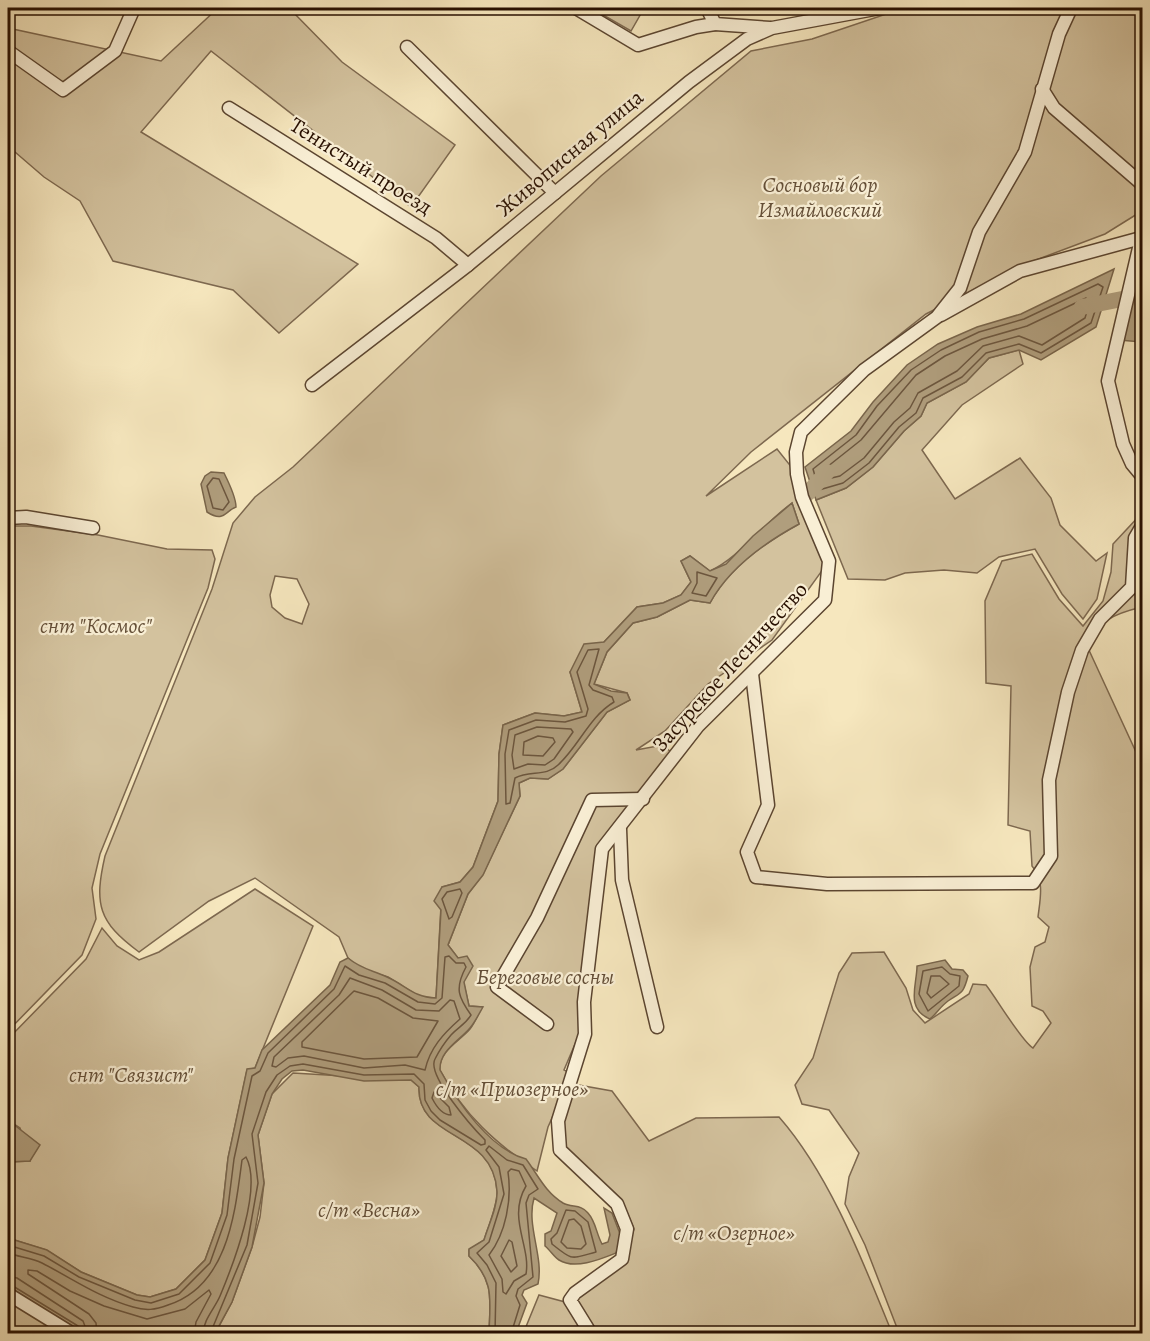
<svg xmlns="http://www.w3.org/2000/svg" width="1150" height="1341" font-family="Alegreya,serif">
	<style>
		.green { fill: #d3c29e; stroke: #7d684f; stroke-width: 1.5; fill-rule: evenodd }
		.water { fill: #b09e7d; stroke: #79654b; stroke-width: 1.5 }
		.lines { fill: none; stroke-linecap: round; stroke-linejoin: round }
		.shore { stroke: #6c563e; stroke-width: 1.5 }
		.river { stroke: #b09e7d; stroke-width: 16 }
		.minor-casing { stroke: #5b4530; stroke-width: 15 }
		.minor { stroke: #f9efd5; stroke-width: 12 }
		.labels { text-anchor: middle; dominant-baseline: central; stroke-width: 4.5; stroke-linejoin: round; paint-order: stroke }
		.street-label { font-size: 22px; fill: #270f00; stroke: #f9efd5 }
		.park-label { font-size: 22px; font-style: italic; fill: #634e37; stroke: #f9efd5 }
	</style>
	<rect width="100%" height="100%" fill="#f6e7be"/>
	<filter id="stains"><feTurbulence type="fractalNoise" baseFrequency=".00333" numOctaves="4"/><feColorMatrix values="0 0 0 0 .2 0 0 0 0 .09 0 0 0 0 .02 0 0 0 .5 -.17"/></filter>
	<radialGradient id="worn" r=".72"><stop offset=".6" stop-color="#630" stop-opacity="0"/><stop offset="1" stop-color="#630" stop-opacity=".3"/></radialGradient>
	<!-- green -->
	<g class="green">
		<path d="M218 8H289L342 62 455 145 411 207 211 51 141 132 358 264 279 333 233 290 113 261 80 201 44 177 8 146V28L161 61Z"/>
		<path d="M591 8H639L643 10 631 31Z"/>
		<path d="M904 8H1142V211L1105 234 1020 266 926 314 751 452 706 496 777 449 797 474 829 561 772 640 708 684 665 731 636 750 663 745 672 753 596 848 580 1000 581 1030 564 1070 572 1074 548 1127 537 1171C495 1143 464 1115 440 1070 438 1051 460 1041 470 1029 475 1023 478 1014 482 1007L469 1006 458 958 448 945 468 894 483 874 520 796 519 783 530 778 548 779 563 769 607 712 630 700 627 693 594 684 607 652 633 623 657 617 690 600 710 603C729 568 764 543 799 524L792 503C764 523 739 558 710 571L690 556 681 561 691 582 681 595 663 603 637 607 604 642 570 672 582 712 564 716 535 713 503 725 499 754 498 801 473 867 460 882 442 887 436 998 420 997 388 977 361 969 348 958 339 937 255 878 209 901 139 952C98 922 94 904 105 856L212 589 233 523 255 497 293 467 601 176 751 51 812 39ZM275 576 297 579 309 604 302 624 285 618 272 607 270 595Z"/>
		<path d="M1019 350 1023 364 962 405 922 450 955 499 1020 458 1051 498 1060 525 1096 561 1107 553 1097 599 1083 619 1062 594 1035 549 999 557 977 573 944 570 905 573 885 580 848 579 816 500 846 488 873 467 904 431 921 416 927 403 966 382 989 358Z"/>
		<path d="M1142 503V607C1117 613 1096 620 1088 648L1142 765V1333H899L865 1245 845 1204 849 1177 859 1153 829 1110 802 1104 795 1085 813 1058 839 973 852 953 884 952 906 988 913 1010 925 1023 969 994 973 984 986 985C997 999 1022 1042 1033 1048L1051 1023 1043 1011 1032 1006 1030 967 1035 947 1045 942 1049 927 1038 917C1040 899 1045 881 1032 866L1030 831 1008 825 1011 686 986 683 985 601 1002 561 1032 554 1059 599 1083 626 1103 601 1111 572 1113 544 1140 515 1137 509Z"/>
		<path d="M8 526H31L98 535 167 549 212 550 215 559 208 588 100 854 92 888 96 919 82 955 8 1031Z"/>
		<path d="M255 889 313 926 255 1068 247 1070 228 1158 222 1213 205 1260 176 1289 150 1297 137 1295 81 1272 46 1250 8 1238V1162L30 1161 20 1128 8 1120V1039L86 959 102 928 117 946 139 960 159 952Z"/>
		<path d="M293 1073 411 1080 419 1087C417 1141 494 1129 497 1191 498 1206 488 1226 484 1240L469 1250V1256C495 1281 490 1300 489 1333L215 1334 232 1302 252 1247 260 1217 264 1183 258 1135 272 1094Z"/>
		<path d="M573 1084 612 1091 649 1141 696 1118 779 1117C830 1175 863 1262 892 1333H595L575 1299 582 1291 622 1266 634 1229 623 1203 563 1145 565 1104Z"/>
		<path d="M8 1288 80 1333H8Z"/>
		<path d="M539 1295 565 1302 585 1334H523Z"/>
	</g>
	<!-- water -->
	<g class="water">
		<path d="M1142 259V342L1119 340Z"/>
		<path d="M1114 269 1096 327 1041 360 1019 350 989 358 966 382 927 403 921 416 904 431 873 467 846 488 816 500 805 467 851 431 873 402 907 365 938 344 977 327 1021 314Z"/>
		<path d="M211 472 224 473C228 481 236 498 236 507 225 511 224 523 207 512L201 484 205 476Z"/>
		<path d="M792 503 799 524C764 543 729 568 710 603L690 600 657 617 633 623 607 652 594 684 611 691 627 693 630 700 607 712 563 769 548 779 530 778 519 783 520 796 483 875 468 894 448 945 458 958 467 956 473 966 464 982 469 1006 483 1007C479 1014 475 1022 470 1028 459 1041 439 1051 440 1070 458 1103 490 1149 526 1159 538 1175 545 1192 563 1203 572 1208 581 1204 588 1213 596 1222 596 1233 602 1244L608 1242 610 1235 604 1208 612 1213 622 1239 616 1253C601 1259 575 1270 559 1260 554 1257 550 1250 545 1246V1234L551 1231 557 1213 534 1198C526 1226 544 1256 538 1284L524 1290 522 1295 527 1303 516 1333H489C490 1300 495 1281 469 1256V1249L484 1240C488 1226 498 1206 497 1191 493 1129 417 1141 419 1087L411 1080 364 1081 303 1070 292 1071 282 1079 272 1094 258 1135 264 1183 252 1247 232 1302 215 1333 80 1334 8 1288V1238L47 1250 81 1272 137 1295 150 1297 176 1289 205 1260 222 1213 228 1158 247 1069 255 1068 262 1050 330 985 340 962 348 958C361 969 372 970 387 977 407 986 413 997 436 998L441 910 434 901 442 887 460 882 473 867 498 801 499 754 503 725 535 713 564 716 582 712 570 672 584 644 604 642 637 607 663 603 681 595 691 582 681 561 690 556 710 571 726 564 753 536Z"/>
		<path d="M945 960 952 969 963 970 968 976C963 995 961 992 948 1001 941 1006 936 1014 930 1019 905 1009 917 985 917 966Z"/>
		<path d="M8 1120 40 1145 30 1161 8 1162Z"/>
	</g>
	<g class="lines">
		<!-- shore -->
		<g class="shore">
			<path d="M1098 284 1103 287 1091 323 1041 353 1019 344 986 353 962 377 923 398 916 413 899 427 869 463 843 483 819 490 813 469 856 435 877 406 911 370 941 350 979 332 1024 319Z"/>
			<path d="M1086 298 1090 301 1085 318 1042 345 1019 336 983 346 957 371 918 393 910 408 894 422 864 458 840 476 823 480 822 471 861 440 916 375 945 356 982 339 1027 326Z"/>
			<path d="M213 478 219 479 229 502 223 510 213 508 207 486Z"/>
			<path d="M697 572 717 578 706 596 692 593 697 583Z"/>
			<path d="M599 649 589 685 593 690 612 697 614 702C589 717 579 746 558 765 546 777 530 770 515 778L510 803 506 804 505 754 509 730 536 720 565 722 586 716 588 709 577 672 588 650Z"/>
			<path d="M537 727 571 729 573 732 554 759 545 765 528 764 514 769 512 755 515 735Z"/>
			<path d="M538 736 553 738 555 742 543 756 523 755 524 742Z"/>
			<path d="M460 889 462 893 452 917 449 919 442 899 447 892Z"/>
			<path d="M942 967 950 974 960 976 959 986 928 1011 919 994 923 971Z"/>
			<path d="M931 976H940L949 984 931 998 927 993Z"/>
			<path d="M350 978 382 990 416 1010 439 1011 450 1000 454 1001 460 1019C443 1034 430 1048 425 1070L405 1065 364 1068 304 1056 288 1058 276 1067 272 1066 274 1057 339 995Z"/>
			<path d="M354 991 378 998 413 1018 438 1021 417 1057 364 1059 302 1047V1042Z"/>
			<path d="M434 1092 449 1107 451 1115C442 1115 436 1106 432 1098Z"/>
			<path d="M511 1169 519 1171 526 1186C507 1218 531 1246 526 1274L514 1281 506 1294 503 1292 502 1279 489 1255C506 1233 512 1199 508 1172Z"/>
			<path d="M566 1210 575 1211 588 1222 596 1252C570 1259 573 1261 552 1244L551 1239 557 1233Z"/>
			<path d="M574 1219 581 1226 586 1244 581 1249 567 1248 561 1242 569 1220Z"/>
			<path d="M509 1240 512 1242 517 1266 511 1272 501 1256Z"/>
			<path d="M8 1245 44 1256 79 1277 135 1300 151 1303 179 1294 210 1263 227 1215 234 1159 252 1076 260 1071 268 1053 334 989 345 966 359 975 385 983 418 1002 435 1004 442 998 445 957 449 956 456 963H464L466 967C454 989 459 998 471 1015 465 1025 458 1027 451 1035 445 1042 439 1051 435 1059 426 1075 473 1128 485 1140V1144L481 1145 440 1120 431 1111 425 1100 424 1084 414 1074 364 1075 303 1064 290 1066 277 1075 266 1092 252 1134 258 1183 247 1245 210 1334"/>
			<path d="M8 1253C19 1257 32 1258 42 1263 73 1279 98 1297 133 1307 146 1311 155 1310 168 1305 228 1286 235 1213 242 1160L246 1157C263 1188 233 1265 220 1296 215 1308 203 1320 203 1334"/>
			<path d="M8 1276 17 1278 83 1321 88 1334"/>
			<path d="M8 1283 78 1326 81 1334"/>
			<path d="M97 1334 96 1323 89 1314 28 1274V1270L37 1271 70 1291 104 1306 147 1319 185 1309 209 1290 211 1294 196 1322 194 1334"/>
			<path d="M495 1334 496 1283 487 1265 477 1253 489 1242 504 1194 499 1167 486 1150 489 1146 507 1160 523 1165 538 1189 529 1195 526 1203 533 1277 518 1289 516 1296 520 1305 511 1334"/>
		</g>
		<!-- river -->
		<g class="river">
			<path d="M1082 307 1142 295"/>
			<path d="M808 493 827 472"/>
		</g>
		<defs>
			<g id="minor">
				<path d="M576 8 638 45 696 27 715 24"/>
				<path d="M707 8 715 24 770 28"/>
				<path d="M407 47 555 193"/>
				<path d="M8 51 63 90 115 51 134 8"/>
				<path d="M1042 89 1054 108 1142 184"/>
				<path d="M229 108 436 238 468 265"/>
				<path d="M1142 235 1108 381 1123 444 1132 464 1142 476"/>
				<path d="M941 315 1020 271 1141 238"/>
				<path d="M312 385 468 265 689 82 747 39 772 28 880 8"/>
				<path d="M8 518 26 517 93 528"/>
				<path d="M752 674 768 805 747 852 756 877 827 884 1033 883 1051 856 1049 780 1068 692 1082 650 1100 619 1132 587 1135 538 1142 526"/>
				<path d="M620 829 622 880 657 1027"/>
				<path d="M547 1024 497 987 537 918 592 800 643 799"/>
				<path d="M8 1294 73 1334"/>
				<path d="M591 1334 570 1300 575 1293 622 1259 627 1229 617 1204 560 1150 558 1121 585 1034 584 1002 602 849 698 726 825 600 829 561 802 497 797 474 796 452 801 432 864 370 937 317 960 288 979 232 1025 152 1059 34 1071 8"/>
			</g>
		</defs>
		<!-- minor casing -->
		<use href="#minor" class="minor-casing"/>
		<!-- minor -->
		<use href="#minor" class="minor"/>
	</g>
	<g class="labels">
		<!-- street labels -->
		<g class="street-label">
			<text transform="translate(570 153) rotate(-40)">Живописная улица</text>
			<text transform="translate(361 166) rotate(32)">Тенистый проезд</text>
			<text transform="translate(730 667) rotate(-48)">Засурское Лесничество</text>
		</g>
		<!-- park labels -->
		<g class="park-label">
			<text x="820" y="185">Сосновый бор<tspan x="820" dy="25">Измайловский</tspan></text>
			<text x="96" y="626">снт "Космос"</text>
			<text x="545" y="977">Береговые сосны</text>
			<text x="131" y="1075">снт "Связист"</text>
			<text x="512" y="1089">с/т «Приозерное»</text>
			<text x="369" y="1210">с/т «Весна»</text>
			<text x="734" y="1233">с/т «Озерное»</text>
		</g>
	</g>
	<!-- margin -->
	<rect width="1150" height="1341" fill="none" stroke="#f6e7be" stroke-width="30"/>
	<rect x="9" y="9" width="1132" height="1323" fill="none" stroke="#270f00" stroke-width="3"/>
	<rect x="15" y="15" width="1120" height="1311" fill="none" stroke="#270f00" stroke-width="1.5"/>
	<rect width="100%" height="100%" filter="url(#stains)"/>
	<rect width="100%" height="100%" fill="url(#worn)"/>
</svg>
